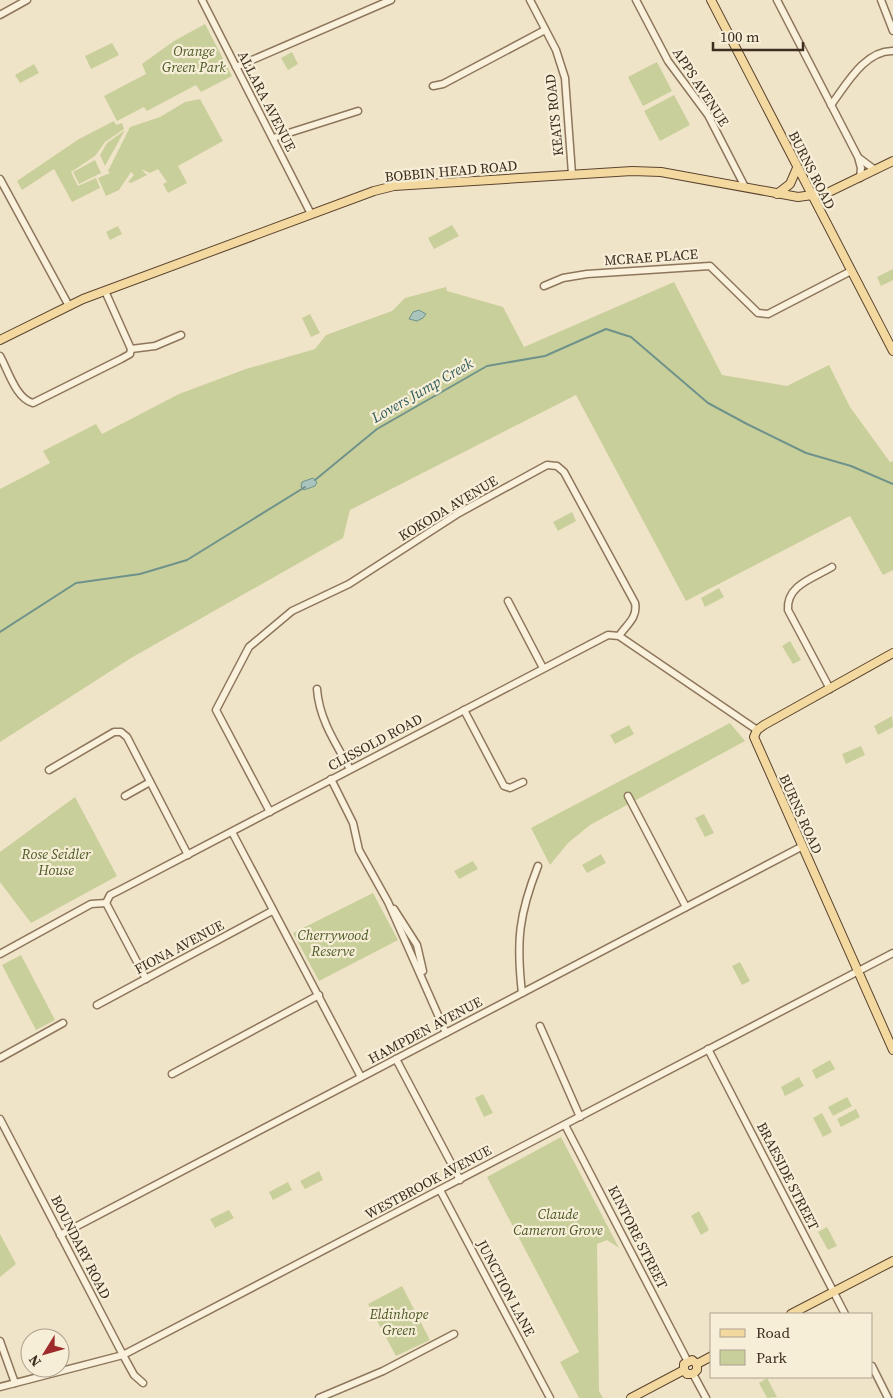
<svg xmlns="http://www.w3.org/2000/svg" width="893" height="1398" font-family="'Source Serif 4',serif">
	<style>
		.green { fill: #c9cf9b }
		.water { fill: #a9c4bc; stroke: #6f938a }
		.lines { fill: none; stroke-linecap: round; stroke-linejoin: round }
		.stream { stroke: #6f938a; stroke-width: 2 }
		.minor-casing { stroke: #8d765c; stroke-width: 9 }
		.major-casing { stroke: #5b4430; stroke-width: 10 }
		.minor { stroke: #faf1dc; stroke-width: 6 }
		.major { stroke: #f3d9a0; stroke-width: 8 }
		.labels { text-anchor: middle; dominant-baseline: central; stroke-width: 4.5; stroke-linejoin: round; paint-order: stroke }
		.park-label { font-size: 14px; font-style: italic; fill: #4d5a26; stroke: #f7eed8 }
		.street-label { font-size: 14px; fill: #3d2e20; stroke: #f7eed8 }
		.water-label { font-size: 15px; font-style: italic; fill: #2f5d5a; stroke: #f7eed8 }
	</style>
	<rect width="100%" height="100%" fill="#f0e4c8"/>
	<!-- green -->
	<g class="green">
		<path d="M205 24 232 76 201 92 196 85 147 111 144 107 117 121 104 96 146 74 142 64 174 41Z"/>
		<path d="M112 43 119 55 91 69 85 56Z"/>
		<path d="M292 52 298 64 288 70 281 58Z"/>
		<path d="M657 62 672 91 643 106 628 77Z"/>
		<path d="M34 64 39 73 20 83 15 75Z"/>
		<path d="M674 95 690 125 660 141 644 111Z"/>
		<path d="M200 99 223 141 178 166 187 183 168 193 163 184 167 182 158 169 150 173 141 169 147 175 131 183 128 182 134 175 131 172 119 190 106 196 98 178 110 173 108 171 130 127 160 117 185 102Z"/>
		<path d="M114 121 116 125 122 123 124 129 105 142 95 156 71 172 78 186 96 178 100 188 72 202 54 169 22 190 17 181 79 139Z"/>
		<path d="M125 130 105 166 100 155 107 143Z"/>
		<path d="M95 160 101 173 79 184 73 172Z"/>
		<path d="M452 225 459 236 434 249 428 238Z"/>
		<path d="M118 226 122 234 110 240 106 232Z"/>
		<path d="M893 269V280L881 286 877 277Z"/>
		<path d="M674 282 722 375 787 386 829 365 850 407 890 462 893 461V570L883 575 850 516 686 601 576 395 350 510 343 538 131 658 0 742V489L50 463 43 451 96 424 102 434 179 394 246 369 315 349 326 335 392 311 405 298 446 287 447 291 503 307 524 347Z"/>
		<path d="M310 314 320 333 311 337 302 318Z"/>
		<path d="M572 512 576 521 558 531 553 522Z"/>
		<path d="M719 588 724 597 705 607 701 598Z"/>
		<path d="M790 641 801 660 793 664 782 646Z"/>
		<path d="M892 716 893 727 878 735 874 726Z"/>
		<path d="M730 723 745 741 590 825 568 843 550 865 531 828Z"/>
		<path d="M629 725 634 734 615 744 610 735Z"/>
		<path d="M861 746 865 755 846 764 842 754Z"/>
		<path d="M75 797 117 876 31 923 0 882V852Z"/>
		<path d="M704 814 714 833 705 837 695 818Z"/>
		<path d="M601 854 606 863 587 873 582 865Z"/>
		<path d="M473 861 478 869 459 879 454 871Z"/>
		<path d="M373 893 398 940 319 981 293 933Z"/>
		<path d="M21 955 55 1020 36 1030 2 965Z"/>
		<path d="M740 962 750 981 742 985 732 966Z"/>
		<path d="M830 1060 835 1069 816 1079 812 1070Z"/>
		<path d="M799 1077 804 1086 785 1096 781 1087Z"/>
		<path d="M483 1094 493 1113 484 1117 475 1098Z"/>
		<path d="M847 1097 852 1106 833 1116 828 1107Z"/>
		<path d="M856 1109 860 1117 841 1127 837 1119Z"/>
		<path d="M822 1113 832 1132 823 1137 813 1118Z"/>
		<path d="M561 1137 619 1248 607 1240 597 1244 599 1391 603 1398H579L560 1362 579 1352 487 1177Z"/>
		<path d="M319 1171 323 1180 305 1189 300 1181Z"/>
		<path d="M288 1182 292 1190 273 1200 269 1192Z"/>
		<path d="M229 1210 234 1218 215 1228 210 1219Z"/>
		<path d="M699 1211 709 1230 701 1235 691 1216Z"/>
		<path d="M827 1227 837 1246 828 1250 818 1232Z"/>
		<path d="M0 1234 16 1264 0 1277Z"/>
		<path d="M402 1286 430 1340 396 1356 368 1304Z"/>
		<path d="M767 1378 777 1397 767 1398 759 1383Z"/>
	</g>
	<!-- water -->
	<g class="water">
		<path d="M419 310 426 314 423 318 417 321 409 319 413 312Z"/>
		<path d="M313 478 317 482 315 486 304 490 301 487 302 482Z"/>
	</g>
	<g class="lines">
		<!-- stream -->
		<g class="stream">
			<path d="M315 480 377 429 487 366 545 356 606 329 631 337 708 403 747 424 806 453 851 466 893 484"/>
			<path d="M0 632 76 583 140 574 187 560 305 487"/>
		</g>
		<defs>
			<g id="minor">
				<path d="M202 0 311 214"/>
				<path d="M530 0 556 50 565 78 572 174"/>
				<path d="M636 0 668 61 708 115 745 187"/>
				<path d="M777 0 858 157 861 168 860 178"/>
				<path d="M881 0 893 31"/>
				<path d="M0 15 27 0"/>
				<path d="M236 67 391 0"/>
				<path d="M433 86 443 84 545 30"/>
				<path d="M831 105C846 85 865 50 893 51"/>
				<path d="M273 138 358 111"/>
				<path d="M859 158 875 170"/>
				<path d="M0 179 69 306"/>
				<path d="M544 286 563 278 587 274 710 266 758 313 768 314 851 271"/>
				<path d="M131 349 155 346 181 335"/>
				<path d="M0 356C8 370 16 399 33 403L121 359 130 354 131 349 105 291"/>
				<path d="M508 601 543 668"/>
				<path d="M317 689C319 719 336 744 350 769"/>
				<path d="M830 689 788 610C786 585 814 578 832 567"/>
				<path d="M464 710 504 786 510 788 523 782"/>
				<path d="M49 770 114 732H121L127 737 188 855"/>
				<path d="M331 779 353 823 359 850 388 902 446 1033"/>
				<path d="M125 796 150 782"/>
				<path d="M628 796 686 907"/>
				<path d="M270 812 216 710 249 647 292 611 349 584 459 513 547 465 557 466 564 472 635 603C638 618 626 625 619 636"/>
				<path d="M232 832 361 1077"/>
				<path d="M106 903 146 979"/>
				<path d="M394 909 417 945 423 971"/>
				<path d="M0 954 91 904 106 903 110 895 120 890 608 635 619 636 757 730"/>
				<path d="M522 993C516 941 519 914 538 866"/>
				<path d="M97 1005 272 911"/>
				<path d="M540 1026 580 1117"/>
				<path d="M708 1049 845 1314"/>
				<path d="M0 1058 63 1023"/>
				<path d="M396 1059 460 1180"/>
				<path d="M172 1074 319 995"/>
				<path d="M0 1119 123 1355 134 1375 143 1383"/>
				<path d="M565 1125 687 1360"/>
				<path d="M440 1190 550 1398"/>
				<path d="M60 1235 801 847"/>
				<path d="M0 1341 15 1383"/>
				<path d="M872 1366 888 1398"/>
				<path d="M693 1374 706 1398"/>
				<path d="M0 1387 123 1355 893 953"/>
				<path d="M319 1398 383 1371 454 1334"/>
			</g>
			<g id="major">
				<path d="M711 0 893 351"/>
				<path d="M777 194 790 184 797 168"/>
				<path d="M0 340 83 299 374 191 394 186 632 171 661 172 798 197 827 193 893 161"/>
				<path d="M893 653 764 725 757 730 754 737 893 1050"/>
				<path d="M791 1314 893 1261"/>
				<path d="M697 1364 712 1356"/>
				<path d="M684 1370 687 1374H693L697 1370V1364"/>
				<path d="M684 1370V1364L692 1360 697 1364"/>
				<path d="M631 1398 684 1370"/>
			</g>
		</defs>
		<!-- minor casing -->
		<use href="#minor" class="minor-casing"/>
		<!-- major casing -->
		<use href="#major" class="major-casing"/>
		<!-- minor -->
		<use href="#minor" class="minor"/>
		<!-- major -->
		<use href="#major" class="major"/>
	</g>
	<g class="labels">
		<!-- park labels -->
		<g class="park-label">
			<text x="194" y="51">Orange<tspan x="194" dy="16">Green Park</tspan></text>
			<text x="56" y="854">Rose Seidler<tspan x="56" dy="16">House</tspan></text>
			<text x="333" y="935">Cherrywood<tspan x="333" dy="16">Reserve</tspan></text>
			<text x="558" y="1214">Claude<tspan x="558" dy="16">Cameron Grove</tspan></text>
			<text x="399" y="1314">Eldinhope<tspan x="399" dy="16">Green</tspan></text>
		</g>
		<!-- street labels -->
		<g class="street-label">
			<text transform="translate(701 87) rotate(57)">APPS AVENUE</text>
			<text transform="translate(267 101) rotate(63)">ALLARA AVENUE</text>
			<text transform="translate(554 115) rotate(-96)">KEATS ROAD</text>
			<text transform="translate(812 170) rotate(63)">BURNS ROAD</text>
			<text transform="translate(451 171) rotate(-5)">BOBBIN HEAD ROAD</text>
			<text transform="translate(651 257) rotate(-4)">MCRAE PLACE</text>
			<text transform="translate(448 508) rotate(-31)">KOKODA AVENUE</text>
			<text transform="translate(375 742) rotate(-28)">CLISSOLD ROAD</text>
			<text transform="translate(801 814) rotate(66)">BURNS ROAD</text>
			<text transform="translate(179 947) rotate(-28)">FIONA AVENUE</text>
			<text transform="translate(425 1030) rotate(-28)">HAMPDEN AVENUE</text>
			<text transform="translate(788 1176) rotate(63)">BRAESIDE STREET</text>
			<text transform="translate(428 1182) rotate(-28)">WESTBROOK AVENUE</text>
			<text transform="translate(638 1237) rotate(63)">KINTORE STREET</text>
			<text transform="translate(81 1247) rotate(63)">BOUNDARY ROAD</text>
			<text transform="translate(506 1288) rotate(62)">JUNCTION LANE</text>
		</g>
		<!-- water labels -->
		<g class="water-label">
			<text transform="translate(422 390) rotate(-30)">Lovers Jump Creek</text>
		</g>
	</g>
	<!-- legend -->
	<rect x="710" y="1313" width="162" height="65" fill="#f7eed8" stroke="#ada18e"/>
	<rect x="720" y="1329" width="25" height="8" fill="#f3d9a0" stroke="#ada18e"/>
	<text x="756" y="1338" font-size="15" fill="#3d2e20">Road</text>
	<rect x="720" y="1350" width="25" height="15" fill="#c9cf9b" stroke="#ada18e"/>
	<text x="756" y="1363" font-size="15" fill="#3d2e20">Park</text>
	<!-- north arrow -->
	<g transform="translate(45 1353) rotate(233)"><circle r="24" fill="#f7eed8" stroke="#ada18e"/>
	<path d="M0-4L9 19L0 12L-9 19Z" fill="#9e2a2b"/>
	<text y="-8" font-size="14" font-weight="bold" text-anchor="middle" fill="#3d2e20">N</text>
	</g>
	<!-- scale -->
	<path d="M713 42v8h90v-8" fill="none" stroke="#3d2e20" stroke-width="2.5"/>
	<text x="720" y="42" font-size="15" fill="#3d2e20" stroke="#f7eed8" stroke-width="4" paint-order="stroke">100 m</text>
</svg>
